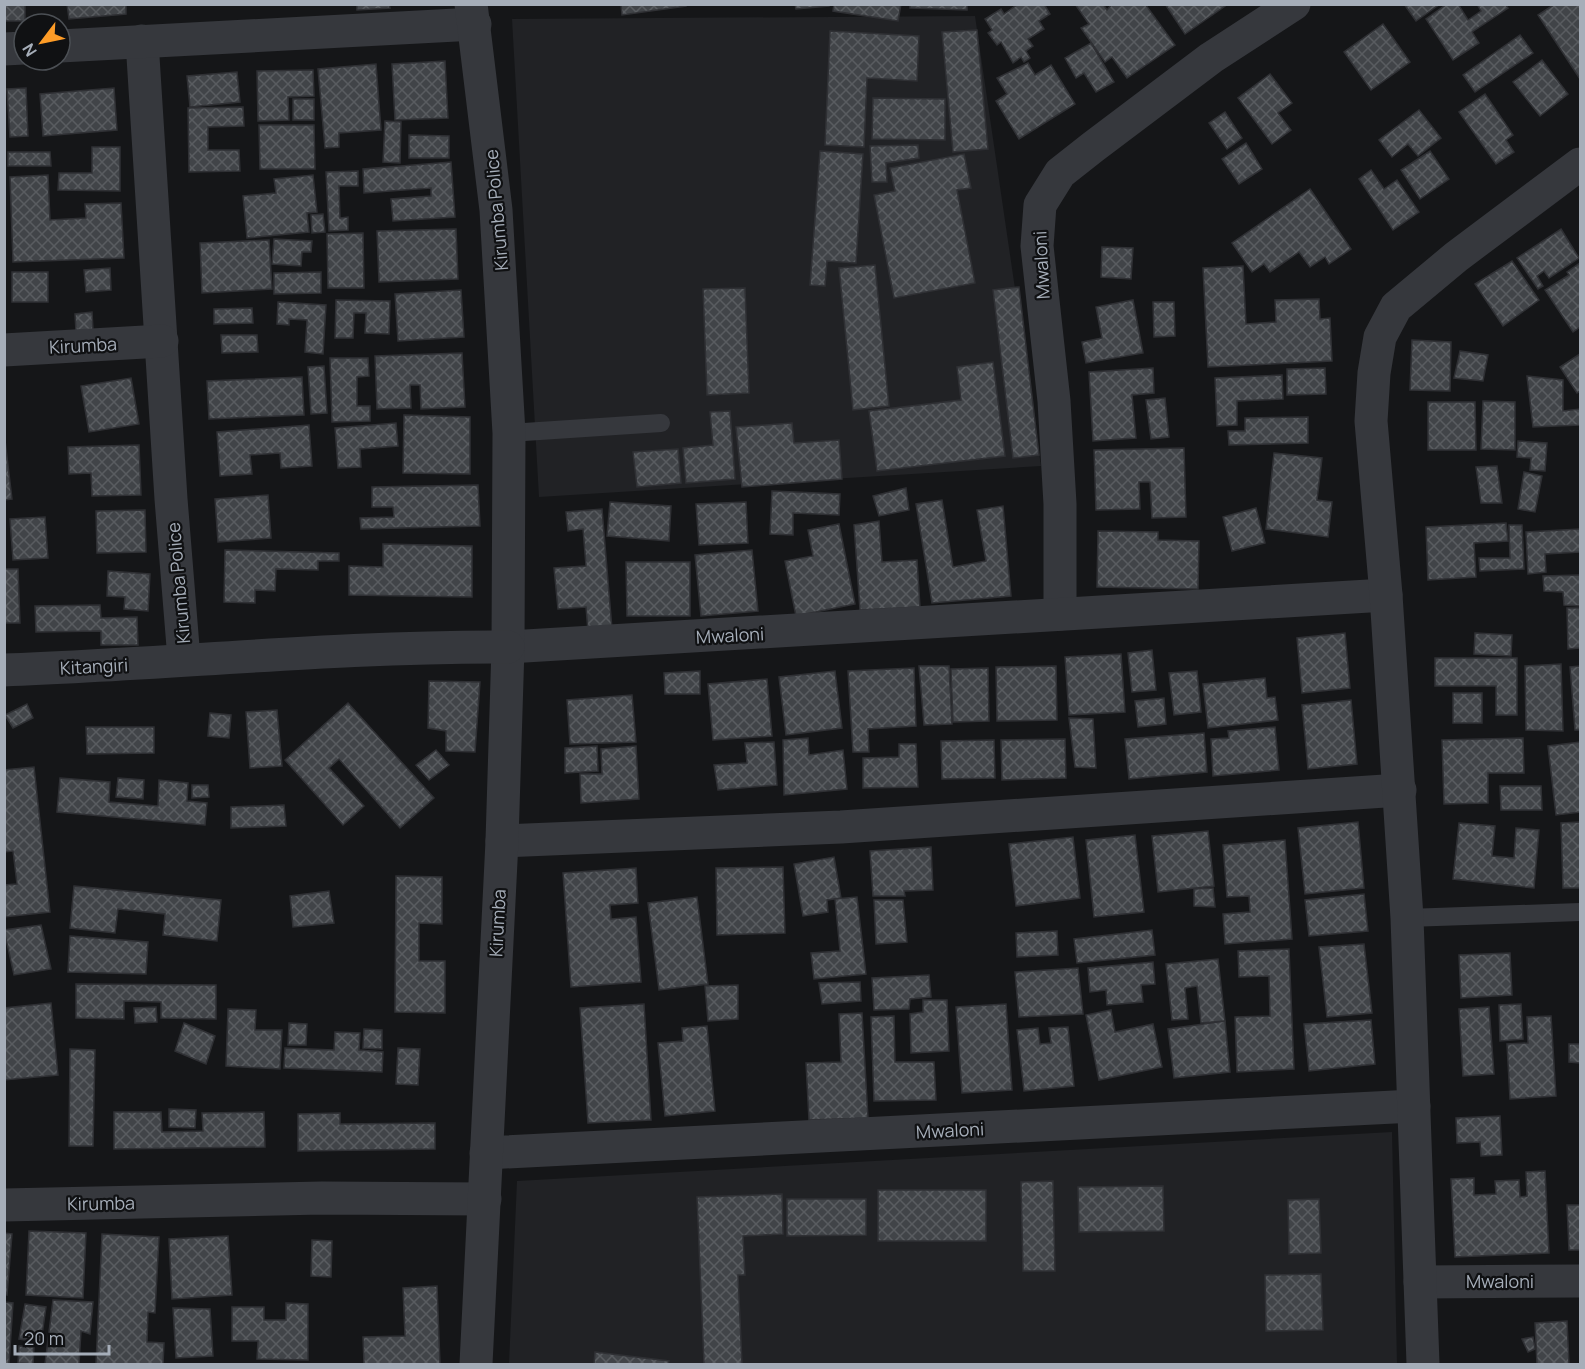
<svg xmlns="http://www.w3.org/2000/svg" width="1585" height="1369" font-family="Manrope,sans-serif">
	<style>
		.built { fill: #212225 }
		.building { fill: url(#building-cross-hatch); stroke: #2f3034; stroke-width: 1.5 }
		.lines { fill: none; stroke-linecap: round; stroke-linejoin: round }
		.service { stroke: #36383d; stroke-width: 18 }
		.minor { stroke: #36383d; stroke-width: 33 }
		.tertiary { stroke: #36383d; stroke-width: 33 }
		.labels { text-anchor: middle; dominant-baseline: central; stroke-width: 4.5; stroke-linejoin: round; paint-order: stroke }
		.street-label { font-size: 18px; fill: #a6aeb9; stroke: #101113 }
	</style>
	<defs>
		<pattern id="building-cross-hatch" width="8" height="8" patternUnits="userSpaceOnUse" patternTransform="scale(1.5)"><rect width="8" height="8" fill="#414448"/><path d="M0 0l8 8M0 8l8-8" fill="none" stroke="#595c60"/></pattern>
	</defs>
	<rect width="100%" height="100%" fill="#151618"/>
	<!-- built -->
	<g class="built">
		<path d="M975 16 1041 466 539 497 512 19Z"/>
		<path d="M1392 1132 1397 1364H509L517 1181Z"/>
	</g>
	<!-- building -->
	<g class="building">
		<rect x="4" y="4" width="21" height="17"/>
		<path d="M67 4H126V14L69 19Z"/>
		<path d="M357 4H389L390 8 357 10Z"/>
		<path d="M621 4H686V6L622 15Z"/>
		<path d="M795 4H829V6L796 9Z"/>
		<path d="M834 4H901L898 21 833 11Z"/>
		<path d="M910 4H967V10L910 8Z"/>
		<path d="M1044 4 1050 14 1039 21 1044 29 1028 39 1033 46 1026 51 1030 58 1024 62 1021 57 1013 63 1001 42 997 45 988 33 992 30 985 19 1001 9 1004 14 1018 4Z"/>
		<path d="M1075 4H1103L1107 10 1112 4H1145L1175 45 1127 78 1112 57 1105 62 1081 28 1089 24Z"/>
		<path d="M1165 4H1228L1185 34Z"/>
		<path d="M1404 4H1440L1416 21Z"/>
		<path d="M1447 4H1458L1468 20 1481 11 1477 4H1505L1508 8 1472 32 1479 43 1453 60 1426 19Z"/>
		<path d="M1555 4H1580V79L1538 15Z"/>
		<path d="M1383 24 1410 62 1371 90 1344 52Z"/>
		<path d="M977 30 988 149 953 152 942 32Z"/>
		<path d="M830 31 919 36 917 81 867 78 864 147 825 145Z"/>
		<path d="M1520 35 1533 53 1475 92 1463 75Z"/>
		<path d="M1091 43 1114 82 1096 92 1084 73 1076 78 1065 58Z"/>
		<path d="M1542 60 1568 94 1540 116 1513 82Z"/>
		<path d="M445 61 448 118 395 120 392 64Z"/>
		<path d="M1028 63 1035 75 1051 65 1075 104 1019 139 996 101 1007 94 997 78Z"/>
		<path d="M376 64 381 130 339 133V147L325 148 318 69Z"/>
		<path d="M313 70 314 96 288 97 289 120 258 121 257 71Z"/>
		<path d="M237 72 240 102 190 107 187 76Z"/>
		<path d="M1270 74 1292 103 1278 113 1291 130 1272 144 1238 98Z"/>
		<path d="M26 88 28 136 10 137 7 89Z"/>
		<path d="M114 88 117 130 43 136 40 94Z"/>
		<path d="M1485 94 1513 135 1506 140 1514 152 1496 164 1459 112Z"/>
		<path d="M873 98 945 99V140L872 139Z"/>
		<rect x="293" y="99" width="21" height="21"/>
		<path d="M243 107 244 126 208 127V150H239L240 171 189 172 188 108Z"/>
		<path d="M1419 110 1441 138 1418 156 1408 144 1392 157 1379 140Z"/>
		<path d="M1225 112 1242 138 1227 149 1209 123Z"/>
		<path d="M385 121 401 122 400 163 383 162Z"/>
		<path d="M259 125H314L315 169H260Z"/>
		<path d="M409 135 449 136V158H409Z"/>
		<path d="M1246 143 1262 169 1239 184 1222 159Z"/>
		<path d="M918 145 919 158 886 163 887 182H872L870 146Z"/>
		<path d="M92 147H120V191L58 190 59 173H92Z"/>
		<path d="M820 151 863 154 856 263 827 261 825 286 810 285Z"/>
		<path d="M1430 151 1449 179 1420 199 1401 170Z"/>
		<path d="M8 152H50L51 166H8Z"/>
		<path d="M964 154 971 188 957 190 975 283 894 298 874 195 895 191 890 168Z"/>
		<path d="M451 162 455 217 393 221 391 199 431 196V188L364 193 363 169Z"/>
		<path d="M1371 170 1384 189 1397 180 1419 212 1393 230 1359 179Z"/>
		<path d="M358 171V186H339L340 218 348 217V230L329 231 326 172Z"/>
		<path d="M48 175 50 220 86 218 85 204 121 203 124 258 13 262 10 177Z"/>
		<path d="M313 175 317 212 307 213 309 232 247 238 243 196 276 193 274 179Z"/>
		<path d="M1310 189 1351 249 1329 264 1325 257 1310 267 1299 252 1270 272 1264 264 1252 272 1232 243Z"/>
		<path d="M323 214 325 232 312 233 311 215Z"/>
		<path d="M456 229 458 279 379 282 377 231Z"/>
		<path d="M1561 229 1579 258 1549 278 1544 271 1537 276 1543 286 1538 289 1517 258Z"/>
		<path d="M363 233 364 288H328L327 234Z"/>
		<path d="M274 239 312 241 311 252H302L301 266 272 264Z"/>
		<path d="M269 240 272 289 202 293 200 243Z"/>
		<path d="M1102 247 1133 248 1131 279 1101 277Z"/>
		<path d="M1512 261 1539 300 1503 326 1475 284Z"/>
		<path d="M1580 263V327L1573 332 1545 290 1569 275 1567 272Z"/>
		<path d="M875 265 889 406 853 410 839 268Z"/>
		<path d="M1243 266 1246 324 1276 322 1275 300 1319 299 1320 319 1330 318 1332 361 1208 367 1203 268Z"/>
		<path d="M110 268 111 290 86 292 84 270Z"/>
		<rect x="12" y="272" width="36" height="30"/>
		<path d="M321 272V293L274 294V273Z"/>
		<path d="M1019 287 1039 455 1013 458 993 290Z"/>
		<path d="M745 288 749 393 707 395 703 289Z"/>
		<path d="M461 290 464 337 398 341 395 294Z"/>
		<path d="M336 300 390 301 389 334 365 333 366 313H354L353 338H335Z"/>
		<path d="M1133 300 1143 353 1086 363 1082 342 1102 338 1096 307Z"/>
		<path d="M278 302 326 305 323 354 305 352 307 320 289 319V325L277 324Z"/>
		<path d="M1153 302H1174L1175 336 1154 337Z"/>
		<path d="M252 308 253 323 214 324V309Z"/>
		<path d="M92 312 93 330 76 332 75 314Z"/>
		<path d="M221 335H257L258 352 222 353Z"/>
		<path d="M1412 340 1451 342 1450 391 1410 390Z"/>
		<path d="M1460 351 1488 355 1483 381 1454 378Z"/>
		<path d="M462 353 465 407 421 409 420 385H410L411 408 377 409 375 356Z"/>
		<path d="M1580 354V391L1577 393 1560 367Z"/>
		<path d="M330 358H368L369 376 357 377V406H370V421L332 422Z"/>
		<path d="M993 362 1005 456 877 471 869 411 961 400 957 367Z"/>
		<path d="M324 366 327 413 311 414 308 367Z"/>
		<path d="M1153 368 1154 393 1132 395 1136 438 1093 441 1089 372Z"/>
		<path d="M1325 368 1326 394 1287 395V369Z"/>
		<path d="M1282 375 1283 399 1237 401V425L1217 426 1215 378Z"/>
		<path d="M1527 376 1563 380V411L1580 409V425L1533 427Z"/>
		<path d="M302 377 304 415 209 419 207 381Z"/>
		<path d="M131 378 139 424 89 432 81 386Z"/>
		<path d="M1165 398 1169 437 1151 439 1146 400Z"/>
		<path d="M1483 401 1515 402V450L1481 449Z"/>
		<path d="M1428 402H1475L1476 450H1428Z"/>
		<path d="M730 411 735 479 686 483 683 448 713 445 710 412Z"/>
		<path d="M404 415 470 417V474L403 473Z"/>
		<path d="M1308 417V443L1229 445 1228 431H1245V418Z"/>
		<path d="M396 423 398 446 360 449 361 467 338 468 335 428Z"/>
		<path d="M792 423 794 443 839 440 842 479 742 487 736 427Z"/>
		<path d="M309 425 312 466 281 468 280 453 250 455 252 474 220 476 217 432Z"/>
		<path d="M4 432 12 499 4 500Z"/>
		<path d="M1518 441 1547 443 1545 471 1530 470 1531 458 1517 457Z"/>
		<path d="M139 445 141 495 92 496 91 473 69 474 68 447Z"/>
		<path d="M1184 448 1186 517 1152 518 1150 482H1139L1140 509 1096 510 1094 450Z"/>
		<path d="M678 449 681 483 637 487 633 452Z"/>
		<path d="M1274 453 1322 458 1317 500 1332 502 1328 537 1266 529Z"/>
		<path d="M1497 466 1502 503H1481L1476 467Z"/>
		<path d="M1524 472 1542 476 1535 512 1518 509Z"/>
		<path d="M478 485 480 526 361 529 360 518 394 517 393 507H372V487Z"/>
		<path d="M906 488 909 510 879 516 873 496Z"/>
		<path d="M772 491 840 494 839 515 793 513V535L770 534Z"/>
		<path d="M268 495 271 538 218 542 215 499Z"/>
		<path d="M942 500 953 567 986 561 977 510 1003 506 1011 596 932 603 916 504Z"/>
		<path d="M610 502 671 506 669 541 607 536Z"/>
		<path d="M746 502 748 543 699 545 696 504Z"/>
		<path d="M1256 508 1265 543 1232 551 1223 517Z"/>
		<path d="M602 509 612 629 588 631 586 607 558 609 554 568 586 566 583 529 568 531 566 512Z"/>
		<path d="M145 510 146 552 97 553 96 511Z"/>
		<path d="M45 517 48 558 13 560 10 519Z"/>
		<path d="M879 521 882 562 917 560 920 607 860 610 854 525Z"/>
		<path d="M1506 523 1508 541 1474 543 1476 577 1428 580 1426 527Z"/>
		<path d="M839 524 855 604 796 616 785 561 813 556 808 530Z"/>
		<path d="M1509 525H1522L1524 569 1480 571 1479 558H1510Z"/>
		<path d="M1580 529V552L1545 554 1546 572 1528 574 1526 532Z"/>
		<path d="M1098 531 1158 532V540L1199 541 1198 589 1097 587Z"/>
		<path d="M383 544 472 546V597L349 595V566L383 567Z"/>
		<path d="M225 550 339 553V561H318V570L276 569 275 591 255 590V603L224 602Z"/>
		<path d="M752 550 758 611 701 616 695 555Z"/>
		<path d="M626 562H690V616H627Z"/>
		<path d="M4 569H18L20 623H4Z"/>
		<path d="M108 571 150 574 148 611 124 609 125 597 107 596Z"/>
		<path d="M1580 575V606L1564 605 1563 592 1544 591 1543 576Z"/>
		<path d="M100 605 101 618 137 617 138 645H101V631L36 632 35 606Z"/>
		<path d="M1567 608H1580V648L1568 649Z"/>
		<path d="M1345 633 1350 688 1302 693 1297 638Z"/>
		<path d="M1475 633 1512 635 1511 656 1474 654Z"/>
		<path d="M1152 650 1156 690 1132 692 1128 653Z"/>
		<path d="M1121 654 1125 712 1069 715 1065 657Z"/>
		<path d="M1435 658H1517V715H1496V686H1435Z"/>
		<path d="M1561 664 1563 731 1526 730 1525 666Z"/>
		<path d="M919 666H949L952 724 924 725Z"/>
		<path d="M1056 666 1057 720 997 721 996 667Z"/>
		<path d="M1580 666V730H1575L1570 667Z"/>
		<path d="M914 668 916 726 868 729 869 752H853L848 671Z"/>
		<path d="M988 668 989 721 953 722 951 669Z"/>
		<path d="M700 671V694H665L664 673Z"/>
		<path d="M835 671 842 728 786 735 779 677Z"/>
		<path d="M1197 671 1201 712 1174 715 1169 673Z"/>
		<path d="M1265 678 1267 698 1275 697 1278 720 1208 728 1203 684Z"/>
		<path d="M767 679 772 736 713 740 708 684Z"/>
		<path d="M429 681 480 682 475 752 446 751V731L428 728Z"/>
		<rect x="1453" y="693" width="29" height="30"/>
		<path d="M632 695 636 742 570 744 567 700Z"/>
		<path d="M1164 698 1166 724 1138 727 1135 701Z"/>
		<path d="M1351 700 1357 764 1308 769 1302 705Z"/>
		<path d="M348 703 434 798 400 828 339 759 329 768 364 806 343 825 285 760Z"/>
		<path d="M27 704 33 718 13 728 5 715Z"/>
		<path d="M277 710 282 766 250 768 246 712Z"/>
		<path d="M210 713 231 715 229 738 208 736Z"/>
		<path d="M1069 718 1093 719 1096 768 1075 767Z"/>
		<path d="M86 727H154V753L87 754Z"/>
		<path d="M1275 727 1279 770 1213 776 1211 739 1229 738 1228 731Z"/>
		<path d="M1204 733 1207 772 1129 779 1125 739Z"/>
		<path d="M808 738 809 755 843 750 847 789 784 795 783 740Z"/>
		<path d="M1523 738 1524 773H1488V803L1444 804 1442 740Z"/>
		<path d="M1065 739 1066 778 1002 780 1001 740Z"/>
		<path d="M994 740 995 778 942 779 941 741Z"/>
		<path d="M774 742 777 785 718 790 714 765 747 763 745 743Z"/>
		<path d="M1580 742V812L1556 815 1548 746Z"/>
		<path d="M899 744H916L918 787 863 788V758L899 757Z"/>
		<path d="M597 746 598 771 565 773V748Z"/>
		<path d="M636 746 639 799 581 803 580 774H602L601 749Z"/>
		<path d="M436 750 449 765 429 780 416 765Z"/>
		<path d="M34 767 50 912 4 917V885L17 884 13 851 4 852V770Z"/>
		<path d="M60 778 110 782 109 802 158 806 159 780 188 783 187 801 207 803 205 825 57 812Z"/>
		<path d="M118 778 144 780 143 799 116 797Z"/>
		<path d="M192 785H208L209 797 192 798Z"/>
		<path d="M1500 786H1541L1542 810H1501Z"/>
		<path d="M284 805 286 826 231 828V807Z"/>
		<path d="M1358 822 1364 888 1305 894 1298 828Z"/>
		<path d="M1580 822V888H1563L1561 823Z"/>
		<path d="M1459 823 1495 826 1492 856 1514 858 1516 828 1539 830 1534 888 1453 879Z"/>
		<path d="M1208 831 1214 886 1158 892 1152 836Z"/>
		<path d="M1135 835 1144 912 1094 917 1086 840Z"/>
		<path d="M1073 837 1080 898 1016 906 1009 844Z"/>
		<path d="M1285 840 1292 939 1225 944 1223 914 1250 912 1249 896 1227 897 1223 845Z"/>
		<path d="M931 847 933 890 904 891 905 896H873L870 851Z"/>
		<path d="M834 857 841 898 827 900 828 912 803 916 794 864Z"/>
		<path d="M783 867 785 933 717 935 716 868Z"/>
		<path d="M636 868 638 903 610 905 611 919 636 917 641 982 571 987 563 873Z"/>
		<path d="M396 876 442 877V924L419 923V961H445V1013L395 1012Z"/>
		<path d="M74 886 221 900 217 941 163 935 165 914 118 909 115 933 70 928Z"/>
		<path d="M1213 888 1215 907 1194 906V889Z"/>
		<path d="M329 891 334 923 293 927 290 896Z"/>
		<path d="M1364 894 1368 931 1309 936 1305 900Z"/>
		<path d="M697 897 708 984 659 990 648 903Z"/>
		<path d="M857 897 866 974 814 979 811 953 840 951 835 899Z"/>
		<path d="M874 900H903L907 942 876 944Z"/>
		<path d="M41 925 51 969 14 975 4 930Z"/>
		<path d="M1152 930 1155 955 1077 963 1074 939Z"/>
		<path d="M1057 931 1058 955 1017 957 1016 933Z"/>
		<path d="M70 936 148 942 146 974 68 972Z"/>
		<path d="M1364 944 1372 1013 1327 1017 1319 947Z"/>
		<path d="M1289 949 1294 1069 1237 1072 1235 1017 1270 1016 1269 976 1239 977 1238 951Z"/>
		<path d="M1510 953 1512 995 1461 998 1459 955Z"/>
		<path d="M1218 959 1225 1021 1201 1023 1197 986 1185 988 1188 1019 1172 1020 1166 964Z"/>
		<path d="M1153 962 1155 984 1141 985 1143 1002 1107 1005 1106 990 1090 992 1088 968Z"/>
		<path d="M1078 968 1083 1014 1019 1017 1015 972Z"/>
		<path d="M929 975 931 997 910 999 909 1009 874 1010 872 978Z"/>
		<path d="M860 982 861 1001 822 1004 819 983Z"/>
		<path d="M76 984 216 985V1019L161 1018V1002L124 1001V1019L76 1018Z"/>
		<path d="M738 985V1019L708 1021 705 986Z"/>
		<path d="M923 1000H947L949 1051 911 1053 910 1014 923 1012Z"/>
		<path d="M51 1003 58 1075 4 1080V1008Z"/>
		<path d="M644 1004 651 1120 588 1123 580 1008Z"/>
		<path d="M1006 1004 1012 1090 962 1093 956 1007Z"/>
		<path d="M1521 1004 1523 1039 1500 1041 1499 1005Z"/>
		<path d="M156 1007 157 1022 135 1023 134 1008Z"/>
		<path d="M1489 1007 1494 1074 1463 1076 1459 1009Z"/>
		<path d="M228 1009 256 1010 255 1030H282L280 1069 226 1066Z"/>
		<path d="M1111 1010 1115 1032 1153 1024 1162 1067 1099 1080 1086 1015Z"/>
		<path d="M862 1013 868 1118 809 1120 806 1063 841 1062 839 1014Z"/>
		<path d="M894 1016 895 1062H934L936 1100 874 1101 871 1017Z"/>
		<path d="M1551 1016 1556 1096 1510 1099 1507 1044 1528 1043 1527 1017Z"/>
		<path d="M1371 1020 1375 1064 1309 1071 1304 1024Z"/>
		<path d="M1225 1021 1230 1072 1174 1078 1168 1029Z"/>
		<path d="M184 1023 215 1036 206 1064 175 1051Z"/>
		<path d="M289 1023 307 1024 306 1045H288Z"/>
		<path d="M707 1026 715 1111 665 1116 658 1043 683 1041 682 1028Z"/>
		<path d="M1068 1027 1074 1086 1024 1091 1017 1030 1038 1028 1040 1044 1051 1043 1049 1028Z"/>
		<path d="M364 1029 382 1030V1049L363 1048Z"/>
		<path d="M335 1032 360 1033 359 1050 383 1052 382 1072 284 1068 285 1048 334 1050Z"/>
		<path d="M1569 1044H1580V1063L1569 1062Z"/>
		<path d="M398 1048 420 1049 418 1085 396 1084Z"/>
		<path d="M70 1049 95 1050 93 1146H69Z"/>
		<path d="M169 1109 196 1110 195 1128 169 1127Z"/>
		<path d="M114 1112H161L162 1132 203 1131 202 1113 264 1112 265 1147 114 1149Z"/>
		<path d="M340 1113V1124L435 1123V1149L298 1151V1114Z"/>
		<path d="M1500 1116 1502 1155 1481 1156 1480 1142 1457 1143 1456 1118Z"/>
		<path d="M1545 1171 1549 1253 1455 1257 1451 1179 1474 1178V1195L1496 1194 1495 1181 1519 1180 1520 1197 1527 1196 1526 1172Z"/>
		<path d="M1053 1181 1055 1271H1023L1021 1182Z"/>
		<path d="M1163 1186 1164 1231 1079 1232 1078 1187Z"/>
		<rect x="878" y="1190" width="108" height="51"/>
		<path d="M782 1194 783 1234 743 1236 745 1275H738L742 1364H704L697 1197Z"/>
		<path d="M787 1199H866V1235L787 1236Z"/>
		<path d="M1319 1199 1321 1253 1289 1254 1288 1200Z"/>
		<path d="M1567 1205H1580V1250H1569Z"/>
		<path d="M29 1231 86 1233 83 1298 26 1295Z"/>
		<path d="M4 1233 12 1234 7 1295 4 1294Z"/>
		<path d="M102 1234 159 1237 155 1313 148 1312 147 1342 164 1343 163 1364H96Z"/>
		<path d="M228 1236 232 1295 172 1299 169 1239Z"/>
		<path d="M312 1240 332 1241 331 1277 311 1276Z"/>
		<path d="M1321 1274 1323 1330 1266 1331 1265 1275Z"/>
		<path d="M437 1286 440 1364H364L363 1337 405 1336 403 1288Z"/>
		<path d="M53 1300 93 1302 90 1334 81 1331 79 1364H45Z"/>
		<path d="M4 1302 13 1303 9 1364H4Z"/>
		<path d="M286 1303 308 1304V1360L257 1359 258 1341H232V1307H264V1320H286Z"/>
		<path d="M25 1304 46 1307 41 1342 19 1339Z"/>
		<path d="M173 1308 210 1309 213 1356 176 1358Z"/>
		<path d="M1567 1321 1569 1364H1537L1535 1323Z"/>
		<path d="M1533 1337 1535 1349 1528 1352 1522 1339Z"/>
		<path d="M19 1346 34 1347 33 1364 18 1363Z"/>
		<path d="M595 1352 669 1361 668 1364H594Z"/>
	</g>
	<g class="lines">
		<!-- service -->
		<g class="service">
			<path d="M509 433 661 423"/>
			<path d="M1407 918 1580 912"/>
		</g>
		<!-- minor -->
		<g class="minor">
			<path d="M142 41 171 499 184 659"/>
			<path d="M60 46 475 24"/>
			<path d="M4 49 24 48"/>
			<path d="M4 350 162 341"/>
			<path d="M1060 614V504L1054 401 1037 246 1040 205 1060 173 1093 147 1211 58 1294 4"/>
			<path d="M508 647 1386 595"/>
			<path d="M502 841 841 827 1400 790"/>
			<path d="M486 1153 1414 1106"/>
			<path d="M4 1205 322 1198 485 1199"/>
			<path d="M1420 1282 1580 1281"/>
			<path d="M1423 1364 1407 918 1386 595 1371 421 1374 373 1380 337 1396 307 1456 257 1580 164"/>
		</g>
		<!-- tertiary -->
		<g class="tertiary">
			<path d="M471 4 496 210 509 433 508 647 502 841 476 1364"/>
			<path d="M4 670C173 664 340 646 508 647"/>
		</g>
	</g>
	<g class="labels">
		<!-- street labels -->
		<g class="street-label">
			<text transform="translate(496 210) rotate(-95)">Kirumba Police</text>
			<text transform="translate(1041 265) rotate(-93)">Mwaloni</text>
			<text transform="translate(83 345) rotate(-3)">Kirumba</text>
			<text transform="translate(178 583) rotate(-95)">Kirumba Police</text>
			<text transform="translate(730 635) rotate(-3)">Mwaloni</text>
			<text transform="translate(94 666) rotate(-3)">Kitangiri</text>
			<text transform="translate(497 923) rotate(-87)">Kirumba</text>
			<text transform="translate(950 1130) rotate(-3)">Mwaloni</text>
			<text transform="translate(101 1203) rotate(-1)">Kirumba</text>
			<text x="1500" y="1281">Mwaloni</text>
		</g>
	</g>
	<!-- border -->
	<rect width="1585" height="1369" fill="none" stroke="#a6aeb9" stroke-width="12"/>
	<!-- north arrow -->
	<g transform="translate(42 42) rotate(238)"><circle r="28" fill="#101113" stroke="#4c5055" stroke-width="1.5"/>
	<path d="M0-4.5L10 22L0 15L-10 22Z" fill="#fe9c27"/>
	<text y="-9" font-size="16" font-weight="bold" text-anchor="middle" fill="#a6aeb9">N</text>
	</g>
	<!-- scale -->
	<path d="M15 1345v9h94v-9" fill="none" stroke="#a6aeb9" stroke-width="3"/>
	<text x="24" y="1345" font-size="18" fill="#a6aeb9" stroke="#101113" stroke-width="4.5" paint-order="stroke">20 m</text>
</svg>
